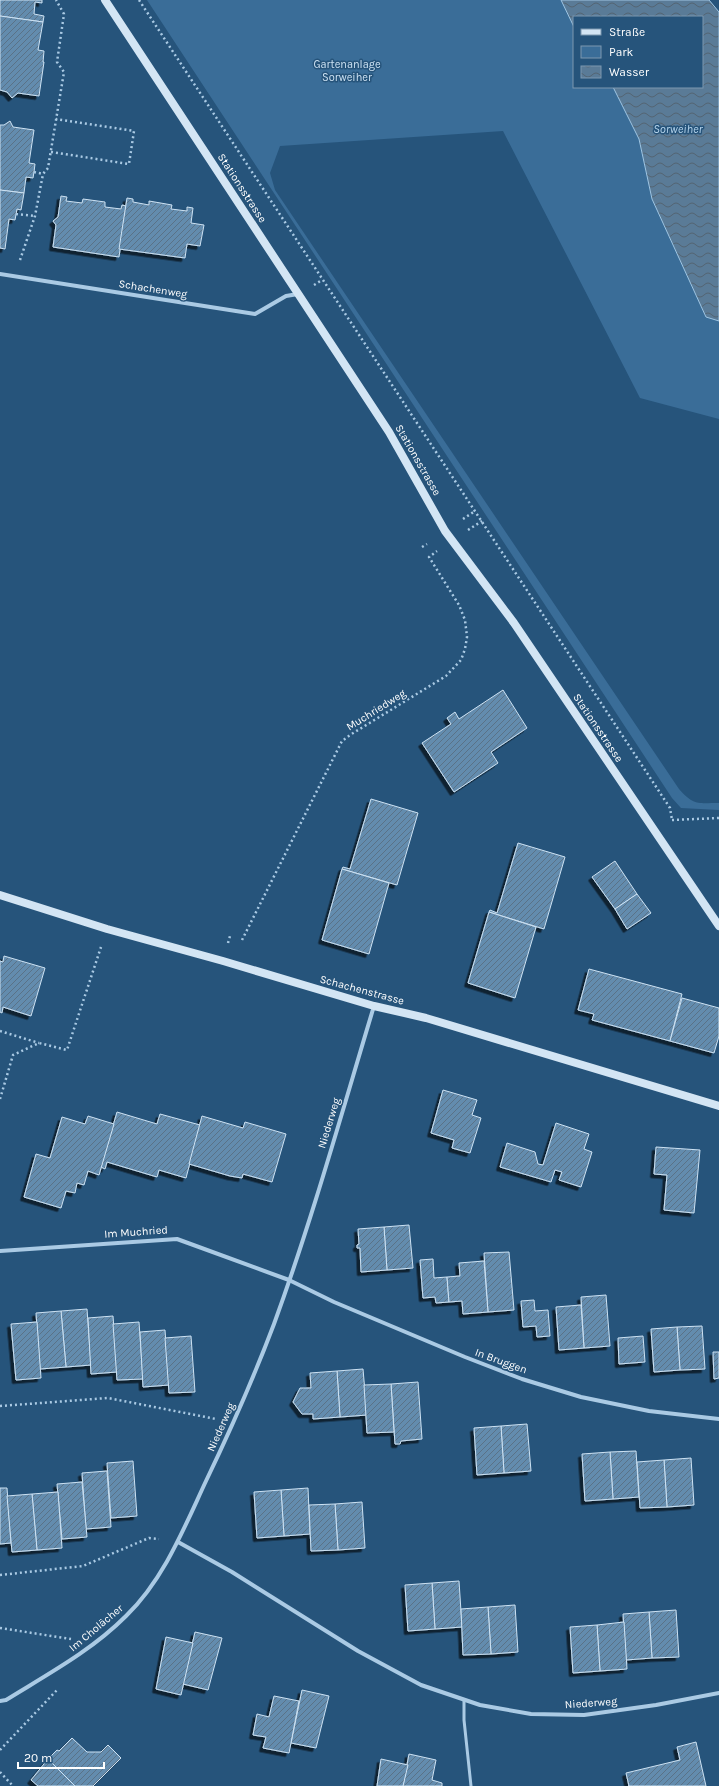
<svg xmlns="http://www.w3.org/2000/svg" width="719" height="1786" font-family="Karla,sans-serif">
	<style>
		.green { fill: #3a6d98 }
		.water { fill: url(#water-waves); stroke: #9fc6e4 }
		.building { fill: url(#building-hatch); stroke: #cde2f3; filter: url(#shadow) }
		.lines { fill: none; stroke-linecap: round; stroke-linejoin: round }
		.path { stroke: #aacae4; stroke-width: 2.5; stroke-dasharray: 2 3; stroke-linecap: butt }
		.lane { stroke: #aacae4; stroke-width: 3 }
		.street { stroke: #aacae4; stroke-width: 4 }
		.secondary { stroke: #d3e5f4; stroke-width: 8 }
		.labels { text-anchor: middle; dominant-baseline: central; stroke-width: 3; stroke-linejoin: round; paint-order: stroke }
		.park-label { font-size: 11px; fill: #cde2f3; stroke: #26547b }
		.street-label { font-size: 11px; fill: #fff; stroke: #26547b }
		.water-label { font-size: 12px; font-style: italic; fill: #b5d4ec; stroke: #26547b }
	</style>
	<defs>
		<pattern id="water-waves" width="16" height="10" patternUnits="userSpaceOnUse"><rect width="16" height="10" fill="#5a7b97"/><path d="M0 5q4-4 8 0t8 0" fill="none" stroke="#536472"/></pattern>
		<pattern id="building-hatch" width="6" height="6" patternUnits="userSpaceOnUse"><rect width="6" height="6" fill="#638cae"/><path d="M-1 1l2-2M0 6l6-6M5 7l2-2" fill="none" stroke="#5a7287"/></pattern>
		<filter id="shadow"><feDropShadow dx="-3.5" dy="3.5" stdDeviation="0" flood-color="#0009"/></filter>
	</defs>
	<rect width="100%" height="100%" fill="#26547b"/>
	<!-- green -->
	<path class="green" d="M147 0H561L574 27V87H613L639 139 652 199 706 317 719 321V419L640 398 503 131 280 146 270 173 275 190 679 789C694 806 698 803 719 803V810L681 808 672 798Z"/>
	<!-- water -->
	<path class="water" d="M561 0H709L719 12V321L706 317 652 199 639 139 613 87H702V17H574V27Z"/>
	<!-- building -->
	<g class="building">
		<path d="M0 0H42V3L35 2 34 14 44 16 43 22 0 16Z"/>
		<path d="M0 16 43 22 38 50 44 51 43 62H44L39 96 18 93 12 98 7 92 0 90Z"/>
		<path d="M10 121 13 127 34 130 29 163 35 164 34 172 33 178 26 177 24 193 0 190V125H4Z"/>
		<path d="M0 190 24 193 21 210 17 209 15 220 9 219 5 249 0 248Z"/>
		<path d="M61 196 67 197 66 201 82 203 83 199 105 202V207L121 209 122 205 126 206 119 257 53 247 56 225 53 221 58 217Z"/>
		<path d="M127 198 133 199V202L149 205V201L172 205 171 209 187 211V207L193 208 191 223 204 225 200 246 187 244 185 258 119 249Z"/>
		<path d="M503 690 527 728 491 752 498 763 454 792 422 743 451 724 447 718 455 712 459 719Z"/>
		<path d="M371 799 418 813 397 885 342 869 343 867 350 869Z"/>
		<path d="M518 843 565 857 544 929 489 912 490 910 497 913Z"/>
		<path d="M615 861 637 894 615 909 592 877Z"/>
		<path d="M342 869 389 883 369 954 322 940Z"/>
		<path d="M637 894 651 913 627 929 615 909Z"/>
		<path d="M489 912 536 927 515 998 468 983Z"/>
		<path d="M4 956 45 968 31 1016 3 1007 2 1013 0 1012V961L3 962Z"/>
		<path d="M589 969 682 994 670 1041 592 1020 594 1014 578 1010Z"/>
		<path d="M682 998 719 1008V1036L714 1053 670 1041Z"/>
		<path d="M443 1090 477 1100 472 1115 481 1118 470 1153 452 1148 454 1140 431 1133Z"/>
		<path d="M117 1112 157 1124 160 1114 200 1125 186 1178 159 1170 157 1177 107 1162 105 1169 101 1167Z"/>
		<path d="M88 1116 114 1124 99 1175 88 1171 84 1185 77 1183 75 1193 66 1191 61 1208 24 1197 36 1154 50 1158 62 1117 85 1124Z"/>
		<path d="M202 1116 243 1128 245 1122 286 1134 272 1182 243 1174 242 1178 230 1176 189 1164Z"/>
		<path d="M556 1123 589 1134 584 1149 592 1152 581 1187 559 1180 562 1172 555 1170 551 1182 500 1167 507 1143 535 1152 538 1164 543 1165Z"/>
		<path d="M656 1147 700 1150 694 1213 664 1210 667 1175 654 1174Z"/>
		<path d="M409 1225 413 1268 387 1270 384 1227Z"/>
		<path d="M384 1227 387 1270 361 1272 360 1248H357V1245L359 1244 358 1229Z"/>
		<path d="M509 1252 514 1310 488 1312 484 1253Z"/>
		<path d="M433 1259 434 1278 447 1277 449 1302 436 1303 435 1297 423 1298 420 1260Z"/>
		<path d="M484 1261 488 1312 463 1314 462 1301 449 1302 447 1277 460 1276 459 1263Z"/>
		<path d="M606 1295 610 1346 584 1348 581 1297Z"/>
		<path d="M534 1300 535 1311 548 1310 550 1336 537 1337 536 1326 523 1327 521 1301Z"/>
		<path d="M581 1305 584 1348 559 1350 556 1307Z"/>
		<path d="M87 1309 91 1365 66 1367 61 1311Z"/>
		<path d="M61 1311 66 1367 40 1369 36 1313Z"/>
		<path d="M113 1316 117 1372 91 1374 88 1318Z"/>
		<path d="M37 1322 41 1378 16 1380 11 1324Z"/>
		<path d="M139 1322 143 1379 117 1380 113 1324Z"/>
		<path d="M702 1326 705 1369 680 1370 677 1327Z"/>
		<path d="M677 1327 680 1370 654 1372 651 1329Z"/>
		<path d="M165 1330 169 1385 143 1387 140 1332Z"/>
		<path d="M191 1336 195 1392 169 1393 165 1338Z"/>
		<path d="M643 1336 645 1362 619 1364 618 1338Z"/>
		<path d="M713 1352H719V1378L714 1379Z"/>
		<path d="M363 1369 367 1415 340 1417 337 1371Z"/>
		<path d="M337 1371 340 1417 313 1419V1414H302L293 1402 300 1388H311L310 1373Z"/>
		<path d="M418 1382 422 1439 401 1441 400 1444H395L391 1384Z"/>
		<path d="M391 1384 394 1432 367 1433 364 1385Z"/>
		<path d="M527 1424 531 1471 504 1473 501 1426Z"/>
		<path d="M501 1426 504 1473 477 1475 474 1428Z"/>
		<path d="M636 1451 639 1497 613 1499 610 1452Z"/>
		<path d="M610 1452 613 1499 585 1501 582 1454Z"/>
		<path d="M691 1458 694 1505 667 1507 664 1460Z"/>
		<path d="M664 1460 667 1507 640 1508 637 1462Z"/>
		<path d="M133 1461 137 1516 111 1518 107 1463Z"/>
		<path d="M107 1471 111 1527 86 1529 82 1473Z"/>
		<path d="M82 1482 87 1537 62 1539 57 1484Z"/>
		<path d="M0 1488H7L11 1543 0 1544Z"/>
		<path d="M308 1488 310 1534 284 1536 281 1490Z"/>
		<path d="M281 1490 284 1536 257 1538 254 1492Z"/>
		<path d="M58 1492 62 1548 37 1550 32 1494Z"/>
		<path d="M32 1494 37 1550 12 1552 7 1496Z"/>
		<path d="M362 1502 365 1548 338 1550 335 1504Z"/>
		<path d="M335 1504 338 1550 311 1551 309 1505Z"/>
		<path d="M459 1581 462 1627 435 1629 432 1583Z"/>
		<path d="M432 1583 435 1629 408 1631 405 1585Z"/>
		<path d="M515 1605 518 1652 491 1654 488 1607Z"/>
		<path d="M488 1607 491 1654 463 1655 461 1609Z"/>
		<path d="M676 1610 679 1657 652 1658 649 1612Z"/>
		<path d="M649 1612 652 1658 626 1660 623 1614Z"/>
		<path d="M624 1622 627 1669 600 1671 597 1625Z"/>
		<path d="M597 1625 600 1671 573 1673 570 1627Z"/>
		<path d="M195 1632 222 1638 208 1690 183 1684Z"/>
		<path d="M166 1637 193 1643 181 1695 156 1689Z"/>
		<path d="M302 1690 329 1696 316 1748 291 1743Z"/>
		<path d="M274 1696 299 1701 289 1753 263 1748 266 1737 253 1735 257 1714 269 1717Z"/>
		<path d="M72 1738 87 1752H101L108 1745 121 1758 93 1786H75L48 1759 57 1750 59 1751Z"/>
		<path d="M696 1742 706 1786H628H629L626 1773 680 1760 677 1747Z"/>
		<path d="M409 1754 436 1760 432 1780 442 1783V1786H403Z"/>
		<path d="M48 1759 75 1786H38L31 1780Z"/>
		<path d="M381 1759 408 1765 403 1786H377Z"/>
	</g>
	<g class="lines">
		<!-- path -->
		<g class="path">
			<path d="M139 0 670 808 672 820"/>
			<path d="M51 152 129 164 134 131 56 119"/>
			<path d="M34 172 43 174"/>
			<path d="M16 214 35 216"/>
			<path d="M20 260 35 216 43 174 48 168 64 72 57 62 64 14 56 0"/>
			<path d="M314 285 322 280"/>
			<path d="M463 519 475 511"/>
			<path d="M468 530 482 521"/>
			<path d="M422 547 427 544"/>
			<path d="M672 820 719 818"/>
			<path d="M242 940 342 741 350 735 446 676 461 660 465 649 467 637 465 620 459 605 429 557 437 551"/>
			<path d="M228 943 230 936"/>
			<path d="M0 1031 39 1043"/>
			<path d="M0 1099 13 1055 39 1043 67 1050 101 947"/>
			<path d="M0 1406 108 1398 216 1419"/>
			<path d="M0 1575 83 1566 149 1538 159 1539"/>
			<path d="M0 1628 71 1639"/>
			<path d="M0 1750 57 1690"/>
			<path d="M0 1772 13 1786"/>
		</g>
		<!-- lane -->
		<path class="lane" d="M464 1700V1720L471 1786"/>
		<!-- street -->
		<g class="street">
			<path d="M0 274 255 314 286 296 298 294"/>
			<path d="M0 1251 177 1239 289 1280 334 1302 465 1357 522 1379 581 1397 649 1411 719 1419"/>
			<path d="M178 1542 232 1572 358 1651 421 1685 480 1705 531 1714 584 1715 656 1705 719 1693"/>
			<path d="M0 1701 6 1700C48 1674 91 1651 126 1616 164 1579 184 1528 206 1481 231 1429 254 1377 274 1324 312 1220 342 1112 374 1006"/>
		</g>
		<!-- secondary -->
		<g class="secondary">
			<path d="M105 0 389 432 445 531 514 623 719 926"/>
			<path d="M0 895 107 929 223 961 374 1006 426 1018 719 1106"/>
		</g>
	</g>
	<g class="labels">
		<!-- park labels -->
		<g class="park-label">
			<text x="347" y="64">Gartenanlage<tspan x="347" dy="13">Sorweiher</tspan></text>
		</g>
		<!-- street labels -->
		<g class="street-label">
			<text transform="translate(242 188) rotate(57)">Stationsstrasse</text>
			<text transform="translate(153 289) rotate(9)">Schachenweg</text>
			<text transform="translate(418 460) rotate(60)">Stationsstrasse</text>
			<text transform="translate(376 710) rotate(-32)">Muchriedweg</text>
			<text transform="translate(598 728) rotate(56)">Stationsstrasse</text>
			<text transform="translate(362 990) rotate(15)">Schachenstrasse</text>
			<text transform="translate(329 1123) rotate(-73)">Niederweg</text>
			<text transform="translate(136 1232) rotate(-4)">Im Muchried</text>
			<text transform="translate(501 1361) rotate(20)">In Bruggen</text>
			<text transform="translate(221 1427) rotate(-66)">Niederweg</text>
			<text transform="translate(96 1628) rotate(-40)">Im Cholächer</text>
			<text transform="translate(591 1703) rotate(-4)">Niederweg</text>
		</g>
		<!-- water labels -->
		<g class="water-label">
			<text x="678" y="129">Sorweiher</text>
		</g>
	</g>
	<!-- legend -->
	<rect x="573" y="16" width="130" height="72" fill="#26547b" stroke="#7d98b0"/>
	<rect x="581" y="29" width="20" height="6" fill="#d3e5f4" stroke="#7d98b0"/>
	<text x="609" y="36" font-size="12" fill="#ffffff">Straße</text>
	<rect x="581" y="46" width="20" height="12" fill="#3a6d98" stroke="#7d98b0"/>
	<text x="609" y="56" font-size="12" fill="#ffffff">Park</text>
	<rect x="581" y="66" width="20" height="12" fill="url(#water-waves)" stroke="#7d98b0"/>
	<text x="609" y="76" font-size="12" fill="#ffffff">Wasser</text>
	<!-- scale -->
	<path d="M18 1762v6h86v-6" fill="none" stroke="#ffffff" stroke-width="2"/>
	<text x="24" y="1762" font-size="12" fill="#ffffff" stroke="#26547b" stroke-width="3" paint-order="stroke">20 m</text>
</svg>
